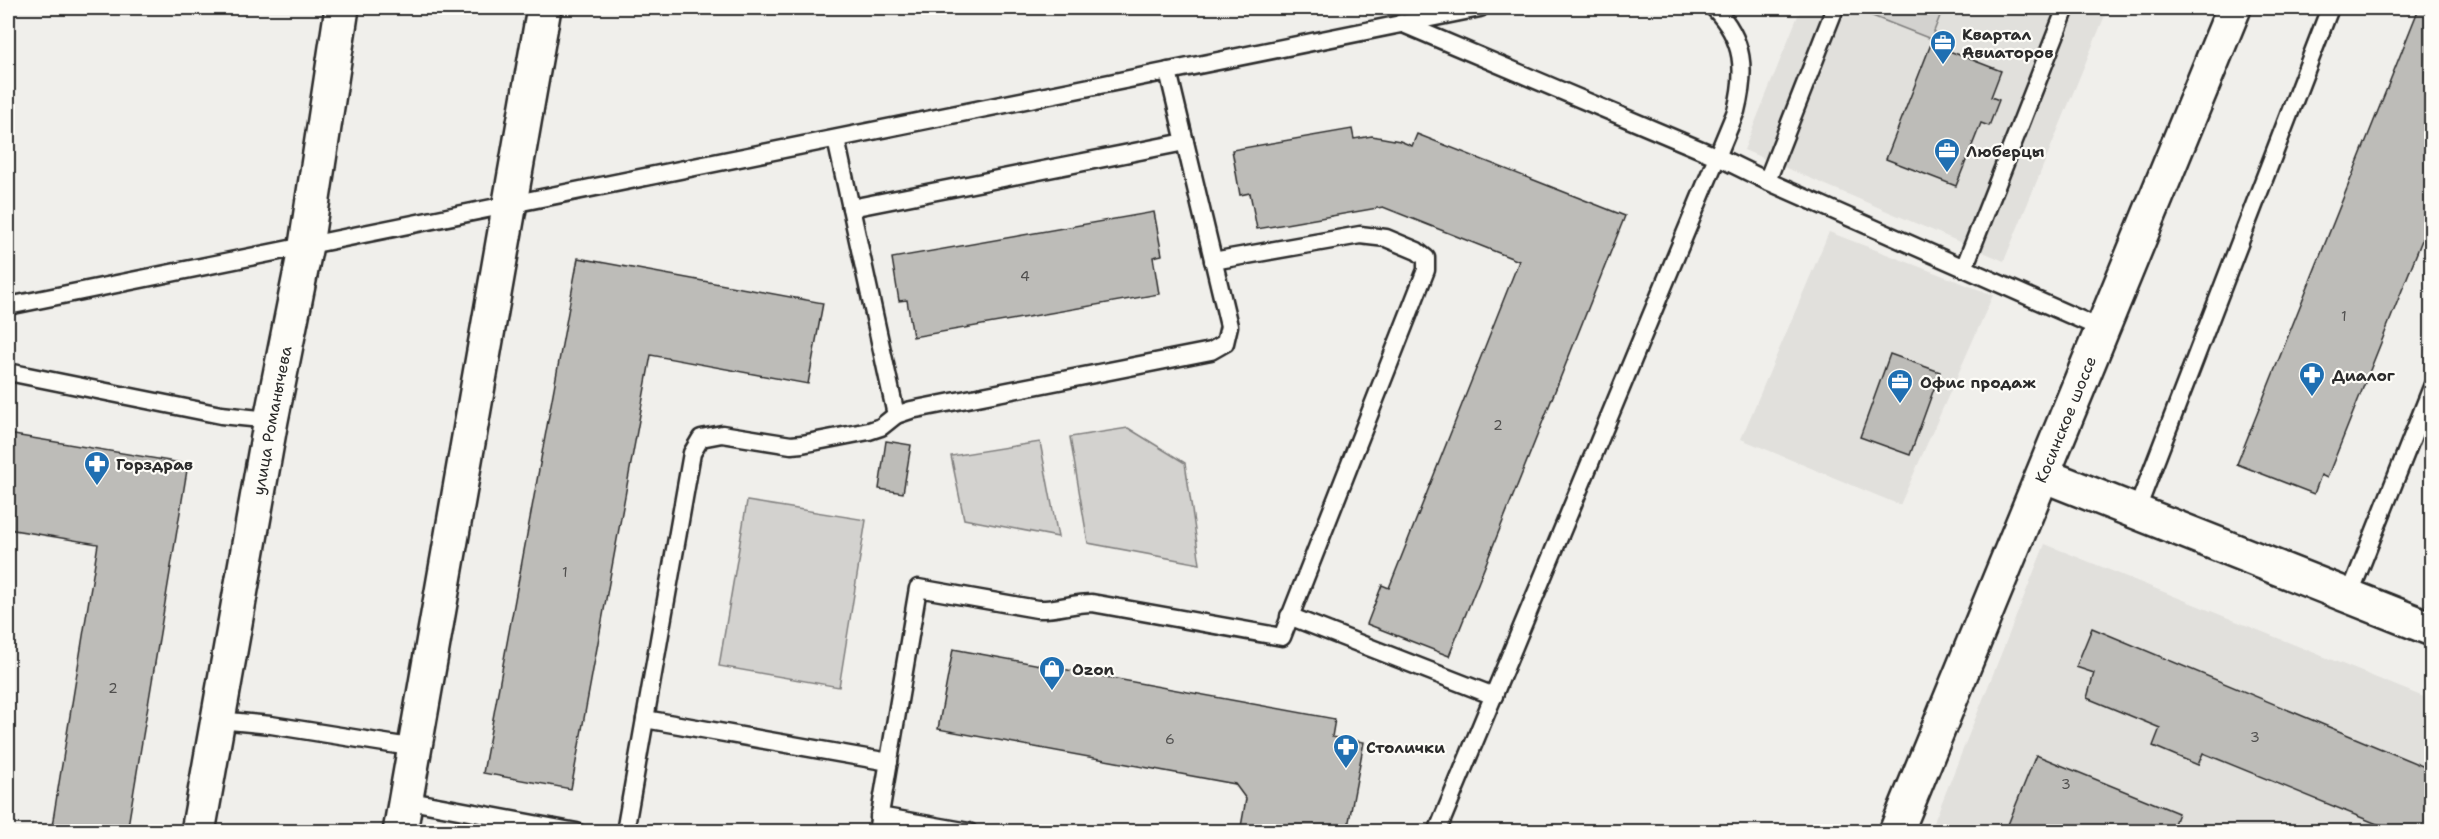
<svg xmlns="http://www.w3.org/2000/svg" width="2439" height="839" font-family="'Shantell Sans',sans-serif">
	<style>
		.built { fill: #e1e0dc }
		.green { fill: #d3d2cf; stroke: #7f7e7d; stroke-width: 1.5 }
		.building { fill: #bdbcb8; stroke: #2b2b2b; stroke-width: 1.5 }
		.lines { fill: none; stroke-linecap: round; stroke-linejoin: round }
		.lane-casing { stroke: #2b2b2b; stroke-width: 21 }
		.street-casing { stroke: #2b2b2b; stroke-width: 38 }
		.secondary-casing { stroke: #2b2b2b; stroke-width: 38 }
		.lane { stroke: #fdfcf7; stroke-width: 16 }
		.street { stroke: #fdfcf7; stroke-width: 33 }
		.secondary { stroke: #fdfcf7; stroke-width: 33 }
		.labels { text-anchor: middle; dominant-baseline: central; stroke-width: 4.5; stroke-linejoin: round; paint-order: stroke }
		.number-label { font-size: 14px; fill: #504f4e }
		.poi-label { font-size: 16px; font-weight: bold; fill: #2b2b2b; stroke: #fdfcf7; text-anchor: start }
		.street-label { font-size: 16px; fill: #2b2b2b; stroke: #fdfcf7 }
	</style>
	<rect width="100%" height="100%" fill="#f0efeb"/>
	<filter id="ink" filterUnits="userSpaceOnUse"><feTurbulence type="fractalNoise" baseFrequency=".0167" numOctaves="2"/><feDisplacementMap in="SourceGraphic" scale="12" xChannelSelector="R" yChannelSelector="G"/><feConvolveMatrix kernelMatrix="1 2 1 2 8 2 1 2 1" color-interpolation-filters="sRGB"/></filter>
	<g filter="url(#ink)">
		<!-- built -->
		<g class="built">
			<path d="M1801 8H2108L2004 261 1744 150Z"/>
			<path d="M1829 232 1993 295 1900 505 1741 439Z"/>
			<path d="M2045 544 2431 700V831L1930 832Z"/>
		</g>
		<!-- green -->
		<g class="green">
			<path d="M1852 8H1943L1931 39Z"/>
			<path d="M1128 428 1185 463 1200 564 1088 543 1070 437Z"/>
			<path d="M1040 442 1058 537 964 519 951 456Z"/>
			<path d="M747 501 866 520 839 687 719 666Z"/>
		</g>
		<!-- building -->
		<g class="building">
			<path d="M2419 8H2432V215L2327 478 2321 475 2314 494 2237 464Z"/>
			<path d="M1931 44 2001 71 1991 97 1999 100 1989 126 1981 123 1956 186 1886 159Z"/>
			<path d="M1352 129 1354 139 1372 136 1400 141 1412 146 1417 134 1625 216 1449 656 1367 624 1382 585 1389 588 1519 261 1383 207 1257 229 1250 193 1240 195 1232 150Z"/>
			<path d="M1154 212 1162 255 1153 257 1159 294 913 337 907 300 899 301 892 258Z"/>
			<path d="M578 258 823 303 808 384 651 355 571 789 483 773Z"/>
			<path d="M1890 354 1940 372 1910 455 1860 437Z"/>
			<path d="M8 434 188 464 127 832H51L98 544 8 529Z"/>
			<path d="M886 441 911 445 903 493 879 489Z"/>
			<path d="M2092 628 2432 770V832H2380L2382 826 2203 753 2198 765 2153 746 2160 728 2087 698 2094 673 2076 667Z"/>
			<path d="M953 649 1335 719 1332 737 1364 742 1347 832H1240L1246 799 1235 784 938 729Z"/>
			<path d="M2036 755 2178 813 2171 832H2005Z"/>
		</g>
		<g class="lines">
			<defs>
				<g id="lane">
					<path d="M1401 23 1718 157 1767 181 2102 329"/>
					<path d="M836 139 896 415"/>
					<path d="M1767 181 1835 8"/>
					<path d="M851 208 1185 142"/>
					<path d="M1964 268 2066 8"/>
					<path d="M8 306 1480 8"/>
					<path d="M8 372 221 415 271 420"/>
					<path d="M2136 512 2330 8"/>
					<path d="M2349 596 2432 387"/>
					<path d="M1289 616 1494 696"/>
					<path d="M645 719 692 453 701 438 722 434 791 445 802 444 869 431 881 427 896 415 911 410 1211 351 1225 343 1229 326 1168 71"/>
					<path d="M219 720 271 725 416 748"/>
					<path d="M405 800 577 832"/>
					<path d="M879 816 969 832"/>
					<path d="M625 832 645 719 889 762"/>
					<path d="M877 832 918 588 1037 609C1056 610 1073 603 1092 603L1282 637 1426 270V258L1417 251 1386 238 1360 235 1213 261"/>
					<path d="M1437 832 1736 111C1746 71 1745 40 1714 8"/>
				</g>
				<g id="street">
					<path d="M2043 475 2432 629"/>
					<path id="s1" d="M198 832 271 420 306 245 342 8"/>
					<path d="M400 832 544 8"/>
				</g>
				<g id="secondary">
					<path id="s2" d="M1896 832 2234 8"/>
				</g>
			</defs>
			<!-- lane casing -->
			<use href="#lane" class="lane-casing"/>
			<!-- street casing -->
			<use href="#street" class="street-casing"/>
			<!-- secondary casing -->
			<use href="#secondary" class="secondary-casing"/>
			<!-- lane -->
			<use href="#lane" class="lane"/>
			<!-- street -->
			<use href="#street" class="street"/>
			<!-- secondary -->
			<use href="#secondary" class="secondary"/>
		</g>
	</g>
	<!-- icons -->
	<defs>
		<symbol id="office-pin" viewBox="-11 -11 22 30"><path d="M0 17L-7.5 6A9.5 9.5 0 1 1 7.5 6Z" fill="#1f6fb2" stroke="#fdfcf7"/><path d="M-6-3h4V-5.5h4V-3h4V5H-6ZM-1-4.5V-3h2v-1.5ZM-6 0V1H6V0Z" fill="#fff"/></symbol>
		<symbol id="pharmacy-pin" viewBox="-11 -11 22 30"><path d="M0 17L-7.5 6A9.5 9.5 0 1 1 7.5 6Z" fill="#1f6fb2" stroke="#fdfcf7"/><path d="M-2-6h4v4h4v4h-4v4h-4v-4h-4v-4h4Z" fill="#fff"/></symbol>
		<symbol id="shop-pin" viewBox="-11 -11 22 30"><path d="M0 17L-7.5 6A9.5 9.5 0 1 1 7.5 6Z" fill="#1f6fb2" stroke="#fdfcf7"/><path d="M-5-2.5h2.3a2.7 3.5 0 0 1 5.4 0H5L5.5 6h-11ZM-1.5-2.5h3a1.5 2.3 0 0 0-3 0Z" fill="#fff"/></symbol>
	</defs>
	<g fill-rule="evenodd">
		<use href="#office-pin" x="1928" y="28" width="30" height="40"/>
		<use href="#office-pin" x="1932" y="136" width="30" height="40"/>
		<use href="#pharmacy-pin" x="2297" y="360" width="30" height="40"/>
		<use href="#office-pin" x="1885" y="367" width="30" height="40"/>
		<use href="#pharmacy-pin" x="82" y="449" width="30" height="40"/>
		<use href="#shop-pin" x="1037" y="654" width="30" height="40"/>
		<use href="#pharmacy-pin" x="1331" y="732" width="30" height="40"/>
	</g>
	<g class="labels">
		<!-- number labels -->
		<g class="number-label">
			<text x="1025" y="276">4</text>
			<text x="2344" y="316">1</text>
			<text x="1498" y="425">2</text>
			<text x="565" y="572">1</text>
			<text x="113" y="688">2</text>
			<text x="2255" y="737">3</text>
			<text x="1170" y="739">6</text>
			<text x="2066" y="784">3</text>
		</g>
		<!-- poi labels -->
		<g class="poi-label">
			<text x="1962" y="34">Квартал<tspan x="1962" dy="18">Авиаторов</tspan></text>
			<text x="1966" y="151">Люберцы</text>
			<text x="2332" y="375">Диалог</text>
			<text x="1920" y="382">Офис продаж</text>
			<text x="116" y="464">Горздрав</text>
			<text x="1072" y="669">Ozon</text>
			<text x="1366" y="747">Столички</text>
		</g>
		<!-- street labels -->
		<g class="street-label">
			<text stroke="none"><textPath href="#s1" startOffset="418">улица Романычева</textPath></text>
			<text stroke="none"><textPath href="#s2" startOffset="446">Косинское шоссе</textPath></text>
		</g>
	</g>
	<!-- margin -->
	<rect width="2439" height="839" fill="none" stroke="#fdfcf7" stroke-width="30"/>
	<rect x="15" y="15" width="2409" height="809" fill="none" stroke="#2b2b2b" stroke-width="2" filter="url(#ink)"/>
</svg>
